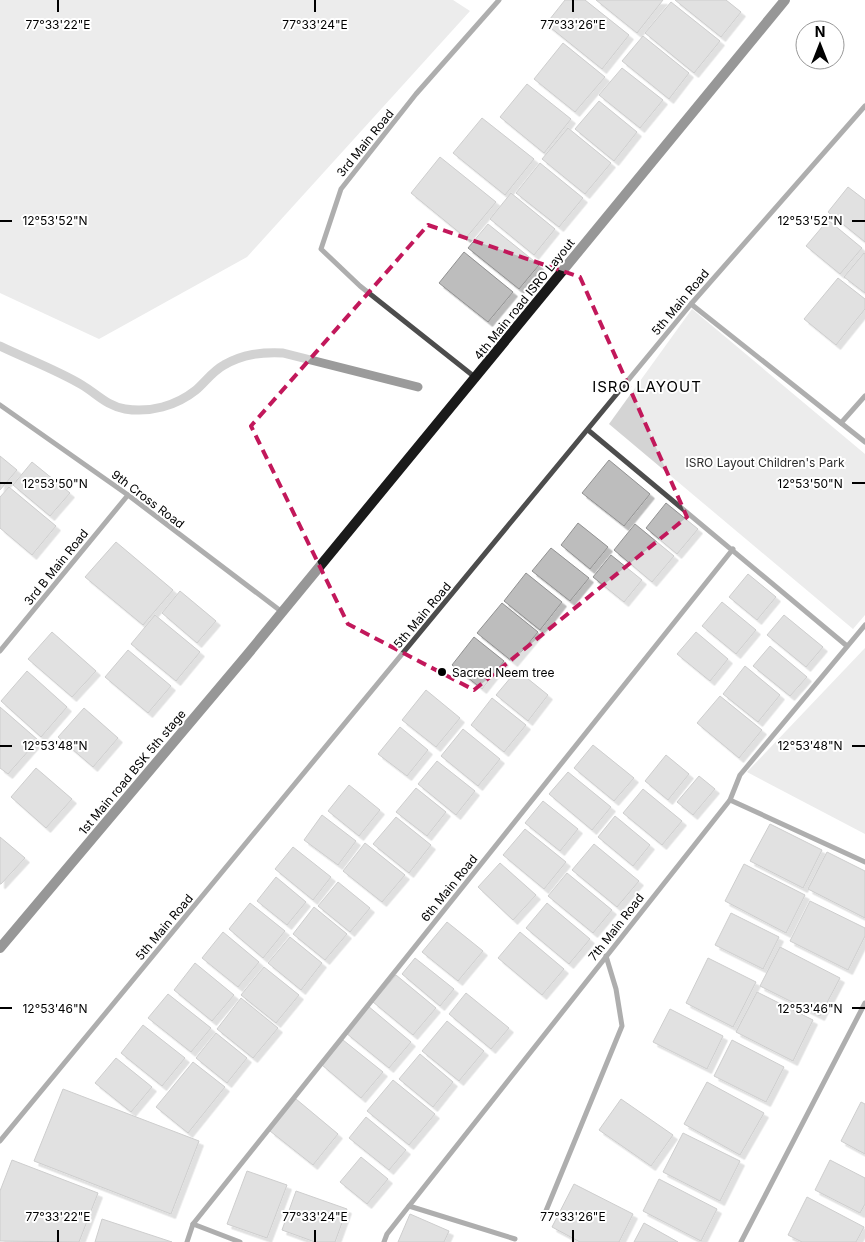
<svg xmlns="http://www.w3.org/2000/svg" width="865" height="1242" font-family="Inter,sans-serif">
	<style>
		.green { fill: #d4d4d4 }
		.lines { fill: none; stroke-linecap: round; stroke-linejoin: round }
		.stream { stroke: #9b9b9b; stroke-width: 9 }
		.building { fill: #bdbdbd; stroke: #919191; filter: url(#shadow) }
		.street { stroke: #4d4d4d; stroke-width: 5 }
		.secondary { stroke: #1a1a1a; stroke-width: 10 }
		.marked { fill: none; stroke: #c2185b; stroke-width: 4; stroke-dasharray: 10 6; stroke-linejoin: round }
		.ticks { fill: none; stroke: #000; stroke-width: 2 }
		.poi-dot { fill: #000; stroke: #fff; stroke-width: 2 }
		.labels { text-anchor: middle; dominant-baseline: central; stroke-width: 4; stroke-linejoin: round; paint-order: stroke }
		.street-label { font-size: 12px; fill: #000; stroke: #fff }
		.park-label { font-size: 12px; fill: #2b2b2b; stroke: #fff }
		.poi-label { font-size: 12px; fill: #000; stroke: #fff; text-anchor: start }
		.quarter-label { font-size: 15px; letter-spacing: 1px; fill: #000; stroke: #fff }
		.ticks-label { font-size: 12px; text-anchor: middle; fill: #000; stroke: #fff; stroke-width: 4; stroke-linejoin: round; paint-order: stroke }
	</style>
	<defs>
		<filter id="shadow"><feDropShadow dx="4.5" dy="4.5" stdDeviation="0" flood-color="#0004"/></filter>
	</defs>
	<rect width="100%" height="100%" fill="#fff"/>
	<!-- green -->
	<g class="green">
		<path d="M0 0H453L470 11 247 257 99 339 0 293Z"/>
		<path d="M692 309 865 454V615L853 629 609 424Z"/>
		<path d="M865 648V834L747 772Z"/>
	</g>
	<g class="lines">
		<!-- stream -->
		<path class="stream" d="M0 346C27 359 57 370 82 385 97 394 107 406 125 409 150 413 176 406 196 390 206 381 213 371 224 365 243 354 262 352 283 353L418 387"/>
	</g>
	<!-- building -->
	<g class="building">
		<path d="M565 0H585L629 35 602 69 546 24Z"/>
		<path d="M596 0H663L637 33Z"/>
		<path d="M675 0H726L741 12 721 37Z"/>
		<path d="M671 2 720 41 694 73 645 33Z"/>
		<path d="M643 36 689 73 669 99 622 61Z"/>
		<path d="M563 43 605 77 575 112 534 79Z"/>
		<path d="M622 68 663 100 640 128 599 95Z"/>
		<path d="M527 84 571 119 544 153 500 117Z"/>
		<path d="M599 101 637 132 614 161 575 129Z"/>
		<path d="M482 118 534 159 505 195 453 153Z"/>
		<path d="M568 128 611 163 585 194 542 159Z"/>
		<path d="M440 157 496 202 466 238 411 193Z"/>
		<path d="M540 163 583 198 559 227 516 193Z"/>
		<path d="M848 187 865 200V242L828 212Z"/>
		<path d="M511 193 555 229 534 255 490 219Z"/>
		<path d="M828 220 862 248 840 274 806 246Z"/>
		<path d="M488 224 539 265 519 289 468 248Z"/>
		<path d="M464 252 513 292 488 322 439 283Z"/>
		<path d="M864 253 865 254V293L844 277Z"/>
		<path d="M838 278 865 299V309L836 345 804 319Z"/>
		<path d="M0 456 17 470 0 490Z"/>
		<path d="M609 460 650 494 624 526 582 493Z"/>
		<path d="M32 462 70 493 50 516 13 485Z"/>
		<path d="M9 487 56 526 32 555 0 528V497Z"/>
		<path d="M666 503 698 529 677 554 646 528Z"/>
		<path d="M578 523 608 547 590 569 561 545Z"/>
		<path d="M635 524 674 556 652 582 614 550Z"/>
		<path d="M116 542 173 590 143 625 85 577Z"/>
		<path d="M551 548 589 578 570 601 532 571Z"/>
		<path d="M611 555 642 580 624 602 593 577Z"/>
		<path d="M526 573 562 602 540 630 504 601Z"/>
		<path d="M748 574 776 597 757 620 729 597Z"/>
		<path d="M180 591 216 621 197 643 162 613Z"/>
		<path d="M722 602 756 630 736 654 702 626Z"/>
		<path d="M502 603 538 632 513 662 477 633Z"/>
		<path d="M155 615 200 652 176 681 131 644Z"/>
		<path d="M784 615 823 647 806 667 767 635Z"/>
		<path d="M52 632 96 671 72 697 28 659Z"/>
		<path d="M696 632 728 659 710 681 677 654Z"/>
		<path d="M474 637 504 661 482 689 452 665Z"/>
		<path d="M770 646 807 677 790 696 753 666Z"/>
		<path d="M128 650 171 686 148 713 105 677Z"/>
		<path d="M745 666 780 695 758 722 723 694Z"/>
		<path d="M517 670 548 695 528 721 496 695Z"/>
		<path d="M27 671 67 707 41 737 1 701Z"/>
		<path d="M426 690 460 718 436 747 402 720Z"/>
		<path d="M720 696 762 730 739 758 697 723Z"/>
		<path d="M492 698 526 725 504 752 471 725Z"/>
		<path d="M0 707 38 740 8 774 0 768Z"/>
		<path d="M84 708 118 738 93 767 58 737Z"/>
		<path d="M400 727 428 750 407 776 378 754Z"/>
		<path d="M463 729 500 759 478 786 441 756Z"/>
		<path d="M593 745 634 778 614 801 574 768Z"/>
		<path d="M666 755 689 774 668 800 645 781Z"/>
		<path d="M437 761 475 791 456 815 418 784Z"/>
		<path d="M36 768 72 799 46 828 11 797Z"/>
		<path d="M568 772 611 807 592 830 549 794Z"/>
		<path d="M699 776 715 789 693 815 677 802Z"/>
		<path d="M349 785 380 810 359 836 328 811Z"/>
		<path d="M416 788 446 812 427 836 396 812Z"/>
		<path d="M643 789 682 821 662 845 623 813Z"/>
		<path d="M543 801 578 829 560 851 525 823Z"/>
		<path d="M322 815 356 841 338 865 304 840Z"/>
		<path d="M615 816 650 845 633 866 598 837Z"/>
		<path d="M396 817 431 845 409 873 373 844Z"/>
		<path d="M770 824 822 850 803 888 750 861Z"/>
		<path d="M525 829 566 862 544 889 503 855Z"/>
		<path d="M0 837 25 858 1 884H0Z"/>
		<path d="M365 843 405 875 382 902 343 871Z"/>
		<path d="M594 844 639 881 617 907 572 870Z"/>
		<path d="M293 847 331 877 313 900 275 869Z"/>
		<path d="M827 852 865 871V918L808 889Z"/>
		<path d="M500 863 536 895 513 920 478 887Z"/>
		<path d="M744 864 805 895 786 933 725 901Z"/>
		<path d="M567 873 612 910 593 933 548 896Z"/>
		<path d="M276 877 306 902 287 925 257 901Z"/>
		<path d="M338 882 370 908 350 932 318 906Z"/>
		<path d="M810 901 865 928V936L848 970 790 941Z"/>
		<path d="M250 903 285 931 263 958 229 929Z"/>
		<path d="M547 903 590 939 569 964 526 928Z"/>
		<path d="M314 907 347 934 325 960 293 934Z"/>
		<path d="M731 913 779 937 763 969 715 945Z"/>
		<path d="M447 922 483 951 458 981 422 952Z"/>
		<path d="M223 932 259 962 238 987 202 958Z"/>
		<path d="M520 932 564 969 542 995 498 958Z"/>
		<path d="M290 937 322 963 301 990 268 963Z"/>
		<path d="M780 947 840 978 820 1016 760 986Z"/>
		<path d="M415 958 454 989 440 1006 402 974Z"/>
		<path d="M708 958 756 982 733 1027 686 1003Z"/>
		<path d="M195 963 234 995 212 1021 174 990Z"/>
		<path d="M264 967 299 995 276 1023 241 995Z"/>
		<path d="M396 975 436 1008 413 1035 373 1002Z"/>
		<path d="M757 992 813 1020 793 1061 736 1032Z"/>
		<path d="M466 993 509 1028 491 1049 449 1014Z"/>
		<path d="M168 994 211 1028 191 1052 148 1018Z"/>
		<path d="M241 998 278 1028 253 1058 217 1029Z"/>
		<path d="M368 1006 411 1042 389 1068 346 1033Z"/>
		<path d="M670 1009 723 1036 707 1069 653 1042Z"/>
		<path d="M447 1021 484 1051 459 1081 422 1051Z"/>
		<path d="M143 1025 185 1058 162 1086 121 1053Z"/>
		<path d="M216 1033 247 1058 227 1083 196 1058Z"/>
		<path d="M343 1040 383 1072 361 1098 322 1065Z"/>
		<path d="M732 1040 784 1067 766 1102 714 1076Z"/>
		<path d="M420 1054 453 1082 433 1107 399 1079Z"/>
		<path d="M116 1058 152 1087 131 1112 95 1083Z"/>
		<path d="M193 1062 225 1087 188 1133 156 1107Z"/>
		<path d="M393 1080 435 1114 409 1145 367 1111Z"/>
		<path d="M707 1082 764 1113 740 1155 684 1124Z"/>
		<path d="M63 1089 199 1141 171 1214 34 1161Z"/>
		<path d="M296 1099 338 1134 313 1165 270 1131Z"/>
		<path d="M621 1099 673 1135 651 1166 599 1130Z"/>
		<path d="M861 1102 865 1104V1154L841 1141Z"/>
		<path d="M366 1117 406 1150 389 1170 349 1138Z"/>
		<path d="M683 1133 740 1161 720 1201 663 1172Z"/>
		<path d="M361 1157 388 1179 367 1204 340 1182Z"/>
		<path d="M12 1160 98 1193 79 1242 0 1241V1191Z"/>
		<path d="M830 1160 865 1178V1204L860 1213 815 1190Z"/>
		<path d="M247 1171 287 1185 267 1238 227 1224Z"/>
		<path d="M659 1179 717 1209 701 1241 643 1211Z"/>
		<path d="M574 1184 633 1214 619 1242H580L552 1227Z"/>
		<path d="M296 1191 347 1209 335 1242H315L282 1230Z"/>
		<path d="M807 1197 864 1227 856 1242H802L788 1235Z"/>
		<path d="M410 1214 449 1231 444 1242H398Z"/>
		<path d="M102 1219 172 1242H95Z"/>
		<path d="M644 1223 678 1242H634Z"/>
	</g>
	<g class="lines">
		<!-- street -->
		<g class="street">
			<path d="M691 304 865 442"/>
			<path d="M476 378 360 286 321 249 341 189 416 94 499 0"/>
			<path d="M0 405 128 495 282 612"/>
			<path d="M841 423 865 396"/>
			<path d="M588 430 847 646"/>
			<path d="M0 651 128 495"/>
			<path d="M730 800 865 862"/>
			<path d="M0 1141 691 304 865 106"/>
			<path d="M409 1206 515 1239"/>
			<path d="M543 1218 622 1026 616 989 606 956"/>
			<path d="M193 1224 240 1242"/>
			<path d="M187 1242 193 1224 733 549"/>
			<path d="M384 1242 387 1234 409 1206 730 800 740 775 865 625"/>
			<path d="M741 1242 865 1003"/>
		</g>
		<!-- secondary -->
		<path class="secondary" d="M0 948 247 655 785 0"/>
	</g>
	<!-- marked area -->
	<path d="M0 0H865V1242H0ZM428 225 580 277 687 517 474 690 348 624 251 426Z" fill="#fff" fill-opacity=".55" fill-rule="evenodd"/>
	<path class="marked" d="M428 225 580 277 687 517 474 690 348 624 251 426Z"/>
	<!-- ticks -->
	<path class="ticks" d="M58 0V12M315 0V12M573 0V12M0 221H12M852 221H865M0 483H12M852 483H865M0 746H12M852 746H865M0 1008H12M852 1008H865M58 1230V1242M315 1230V1242M573 1230V1242"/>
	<!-- markers -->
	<circle class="poi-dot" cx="442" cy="672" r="5"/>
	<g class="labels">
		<!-- street labels -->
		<g class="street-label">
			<text transform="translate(365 143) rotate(-51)">3rd Main Road</text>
			<text transform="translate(524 299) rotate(-51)">4th Main road ISRO Layout</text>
			<text transform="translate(680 302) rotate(-50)">5th Main Road</text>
			<text transform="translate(148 499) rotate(37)">9th Cross Road</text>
			<text transform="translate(56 567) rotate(-51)">3rd B Main Road</text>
			<text transform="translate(422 615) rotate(-50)">5th Main Road</text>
			<text transform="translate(132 772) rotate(-50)">1st Main road BSK 5th stage</text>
			<text transform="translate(449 888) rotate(-51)">6th Main Road</text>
			<text transform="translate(164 927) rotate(-50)">5th Main Road</text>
			<text transform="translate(616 927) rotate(-52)">7th Main Road</text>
		</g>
		<!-- park labels -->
		<g class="park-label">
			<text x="765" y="462">ISRO Layout Children's Park</text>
		</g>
		<!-- poi labels -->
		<g class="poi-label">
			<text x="452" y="672">Sacred Neem tree</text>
		</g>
		<!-- quarter labels -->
		<g class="quarter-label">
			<text x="647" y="386">ISRO LAYOUT</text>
		</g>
	</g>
	<g class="ticks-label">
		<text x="58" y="29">77°33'22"E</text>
		<text x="315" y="29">77°33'24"E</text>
		<text x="573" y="29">77°33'26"E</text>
		<text x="55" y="225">12°53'52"N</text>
		<text x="810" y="225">12°53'52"N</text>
		<text x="55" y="488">12°53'50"N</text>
		<text x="810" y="488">12°53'50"N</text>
		<text x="55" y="750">12°53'48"N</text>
		<text x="810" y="750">12°53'48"N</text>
		<text x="55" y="1013">12°53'46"N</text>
		<text x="810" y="1013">12°53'46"N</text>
		<text x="58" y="1221">77°33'22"E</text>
		<text x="315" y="1221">77°33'24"E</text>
		<text x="573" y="1221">77°33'26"E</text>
	</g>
	<!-- north arrow -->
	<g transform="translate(820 45)"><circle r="24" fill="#ffffff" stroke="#999999"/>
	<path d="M0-4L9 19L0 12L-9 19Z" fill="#000000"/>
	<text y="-8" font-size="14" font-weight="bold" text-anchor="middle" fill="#000000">N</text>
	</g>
</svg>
